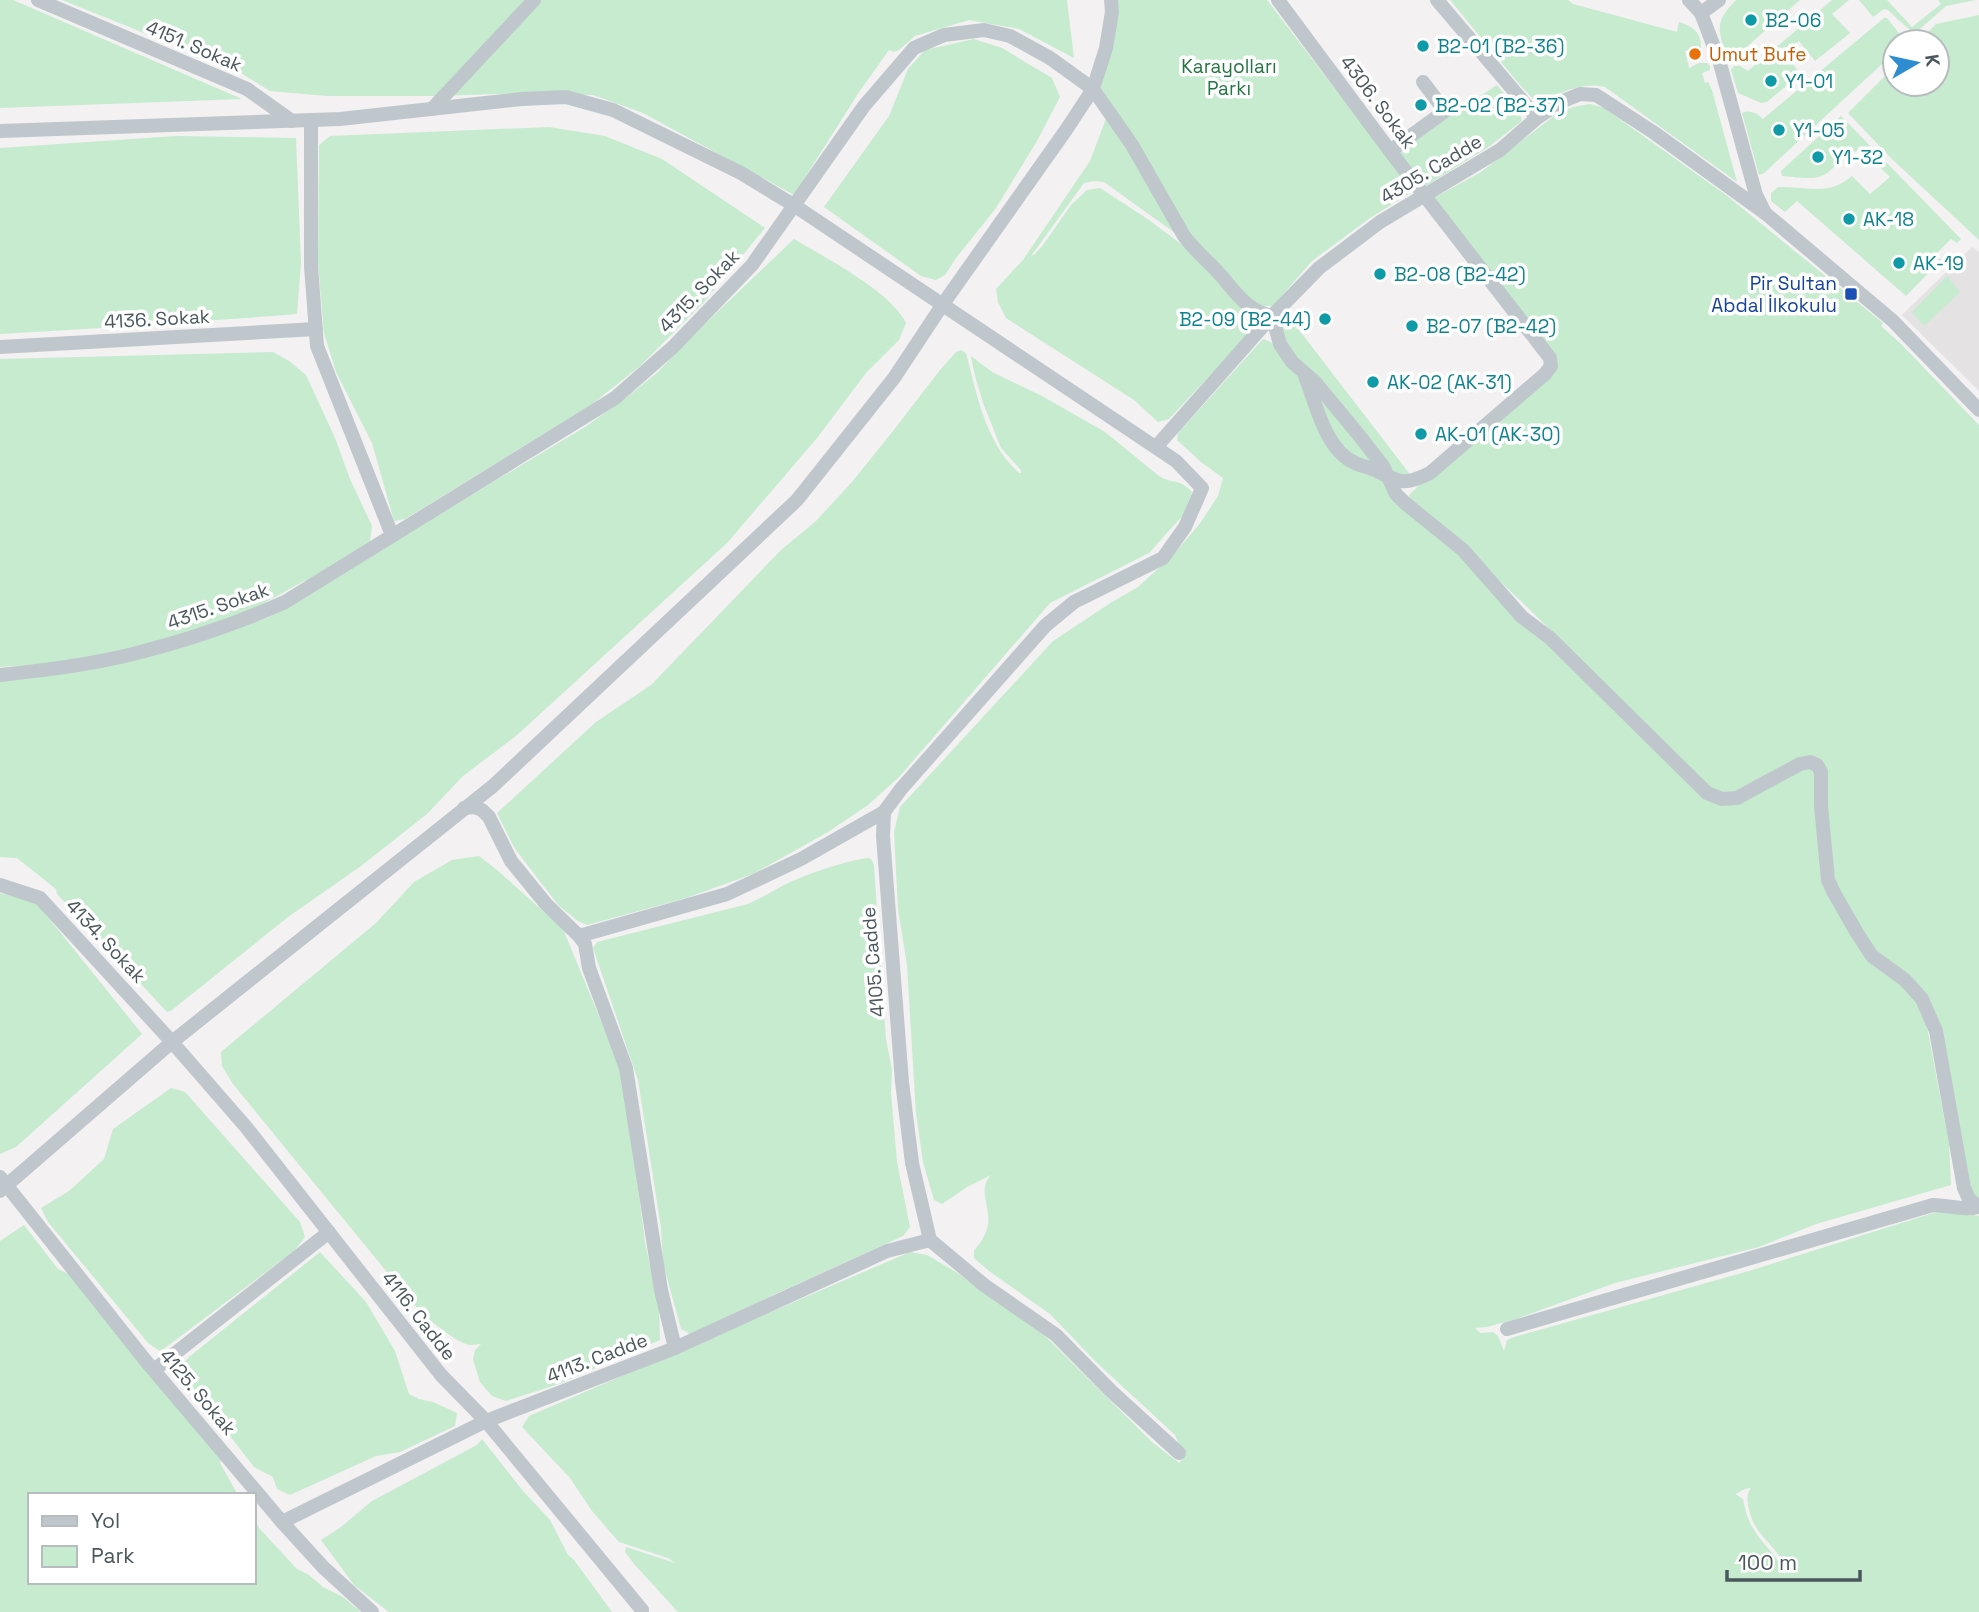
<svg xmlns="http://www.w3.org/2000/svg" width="1979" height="1612" font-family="'Space Grotesk',sans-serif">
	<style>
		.education { fill: #e4e2e3 }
		.green { fill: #c6ebcf; fill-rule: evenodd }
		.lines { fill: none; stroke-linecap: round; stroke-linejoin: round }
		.minor { stroke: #bfc7cc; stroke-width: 14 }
		.culture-dot { fill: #0f9aa8; stroke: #fff; stroke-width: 2.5 }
		.food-dot { fill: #e8710a; stroke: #fff; stroke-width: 2.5 }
		.transit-dot { fill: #1a4fb4; stroke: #fff; stroke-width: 2.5 }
		.labels { text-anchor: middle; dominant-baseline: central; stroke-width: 7; stroke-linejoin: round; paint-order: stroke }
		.culture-label { font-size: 19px; fill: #0d838f; stroke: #fff; text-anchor: start }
		.street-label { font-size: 19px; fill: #4b575d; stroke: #fff }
		.food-label { font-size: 19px; fill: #c56008; stroke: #fff; text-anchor: start }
		.park-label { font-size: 19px; fill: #237741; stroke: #fff }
		.transit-label { font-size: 19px; fill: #164399; stroke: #fff; text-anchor: end }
	</style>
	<rect width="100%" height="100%" fill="#f3f1f2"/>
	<!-- education -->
	<path class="education" d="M1972 247 1979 252V391L1902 315Z"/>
	<!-- green -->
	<g class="green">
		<path d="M0 0H13L242 99 0 108Z"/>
		<path d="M62 0H1067L1074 58 1019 29 969 20 915 36 899 50 894 52 889 50 859 92 794 195 643 113 593 95 527 93 439 96H327L270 91 236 70Z"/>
		<path d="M1117 0H1267L1413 191 1370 218 1312 261 1273 306H1263L1249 301 1193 243 1101 92 1102 73Z"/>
		<path d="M1450 0H1568L1573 4 1677 32 1679 22C1693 27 1701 31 1701 48L1685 51 1689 68 1699 63H1707L1710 66V70L1702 73 1705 83 1708 82 1712 90 1737 182 1605 87C1581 81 1560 93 1538 104L1520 85Z"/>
		<path d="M1736 0H1800L1742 51 1736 54 1725 51C1716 25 1718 19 1736 0Z"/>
		<path d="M1832 0H1849L1832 14 1850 33 1815 61 1799 41 1778 55 1788 65 1792 63 1800 74 1767 102 1761 103 1738 93 1731 70 1734 66H1740L1748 71Z"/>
		<path d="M1859 0H1887L1912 27 1941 4 1938 0H1976L1946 6 1914 34 1888 10 1884 9 1873 17Z"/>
		<path d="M1979 15V240L1893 160 1848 113 1895 66V84H1937V42H1918L1936 24Z"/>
		<path d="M1884 18H1887L1906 42H1895V52L1764 173 1759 175 1742 113C1750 109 1758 114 1763 119Z"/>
		<path d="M974 39 1002 48 1052 78 1060 97 1037 141 996 208 956 258 945 275 936 280 921 276 824 207 889 116 908 69 925 50Z"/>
		<path d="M1497 85 1520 114 1522 121 1487 148 1424 187 1397 152 1399 149Z"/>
		<path d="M1590 104 1604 108 1726 195 1883 323 1881 326 1901 344 1979 425V1201L1970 1192 1934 1012 1874 954 1833 884 1823 761 1817 757 1808 758 1739 793 1718 796 1525 605 1453 537 1410 503 1409 495 1422 482 1552 372 1434 198 1481 172 1558 113 1573 107Z"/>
		<path d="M1107 116 1182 238 1104 182 1094 181 1084 183 1031 256 1035 254 1043 245 1071 205 1087 190 1100 188 1149 220 1185 247 1245 308 1253 318 1257 329 1239 344 1169 419 1158 422 1134 400 1006 318 998 302 996 289 1023 260 1090 161Z"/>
		<path d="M1841 116 1961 239 1957 243 1951 239 1936 254 1941 260 1906 296 1797 201 1785 212 1771 201V193L1778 187C1807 186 1827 197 1852 176L1870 194 1890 177 1860 148 1855 152 1850 148C1824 181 1823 180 1782 176L1781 171Z"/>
		<path d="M549 127 605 136 662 159 765 228 704 302 640 366 591 405 405 519 394 521 372 443 336 372 324 333 318 263 319 145 330 136Z"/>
		<path d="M176 136 296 138 301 263 297 314C198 322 99 328 0 334V148Z"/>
		<path d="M794 239C826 258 890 291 906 323L899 340 866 373 817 438 727 543 516 736 463 776 427 814 361 866 288 917 172 1010 167 1012 57 894 56 889 17 858 0 857V681L223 632 267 618 303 599 338 575 585 427 627 397 658 372 689 339Z"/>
		<path d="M1947 276 1960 292 1924 326 1912 312Z"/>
		<path d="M1286 313 1412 477 1398 476 1299 365 1283 340 1280 326Z"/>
		<path d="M1263 339 1277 345 1305 384 1331 445 1385 483 1724 802 1799 767 1816 770 1822 844 1851 936 1897 978 1924 1011 1949 1143 1951 1185 1816 1224 1759 1247 1615 1283 1516 1319 1487 1327 1475 1328 1480 1333 1493 1332 1498 1336 1504 1351 1507 1340 1514 1337 1749 1271 1946 1209 1979 1216V1612H678L635 1565 625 1552 626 1547 675 1563 668 1558 619 1542 592 1511 570 1478 522 1427 529 1416 910 1252 927 1255 956 1272 1043 1334 1152 1442 1179 1463 1184 1457 1175 1435 1096 1362 1050 1314 989 1271 974 1258V1251C980 1243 986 1236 988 1225 991 1208 977 1189 991 1175L967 1187 942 1204 934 1200 923 1162 916 1114 907 965 898 909 894 832 900 807 1053 641 1112 602 1138 587 1175 553 1201 522 1218 496 1223 478 1201 462 1177 440 1178 433ZM1751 1488C1746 1495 1747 1500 1749 1509 1754 1536 1776 1544 1784 1565 1786 1568 1785 1572 1785 1575 1778 1555 1765 1548 1754 1530 1748 1521 1745 1510 1743 1499L1735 1494C1741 1492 1744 1488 1751 1488Z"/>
		<path d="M961 350 966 353C977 395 985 442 1019 473H1021V470L1001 448 983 403 974 372 971 356 992 372 1042 396 1105 432 1159 476C1172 484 1180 478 1192 492L1183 515 1149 553 1050 603 899 777 868 805 828 832 753 874 686 898 587 925 578 921 559 906 515 849 497 813 596 722 651 685 781 550 816 521 852 482 893 431 940 370 956 352Z"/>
		<path d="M273 352 289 361 306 375 335 438 350 479 372 526 370 542 318 576 302 582 259 606 212 628 132 651 61 663 0 667V359Z"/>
		<path d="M1312 385 1375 463 1363 465 1330 435Z"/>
		<path d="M479 856 497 870 563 929 617 1060 624 1081 645 1242 659 1308 660 1340 559 1384 506 1401 492 1396 480 1382 473 1359 475 1350 481 1344C478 1344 474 1345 470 1345 453 1342 420 1312 409 1299L233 1084 222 1066 221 1052 376 923 414 882 452 860Z"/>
		<path d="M869 858 872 860 874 866 886 1039 892 1070 891 1093 897 1162 910 1227 903 1236 773 1295 692 1335 681 1329 663 1263 661 1228 638 1080 593 948 597 942 748 904C762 898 774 890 788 883 808 874 847 860 869 858Z"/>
		<path d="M0 893 35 901 142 1034 16 1147 0 1154Z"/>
		<path d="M171 1088 185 1092 300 1222 305 1237 294 1251 169 1345 160 1351 148 1343 48 1222 41 1208 69 1191 104 1159 113 1129Z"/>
		<path d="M24 1225 58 1269 71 1275 221 1458 220 1463 238 1495H30V1582H254V1518L259 1528 297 1569 309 1575 323 1587 343 1597 361 1612H0V1241Z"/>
		<path d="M320 1252 366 1302 395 1351 409 1394 419 1399 433 1402 457 1413 455 1426 400 1452 376 1456 290 1495 277 1489 273 1477 254 1467 183 1375 179 1367 189 1357Z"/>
		<path d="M482 1439 523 1491 550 1520 568 1555 574 1560 612 1612H389L354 1585 321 1540 341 1527 372 1501 477 1445Z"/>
	</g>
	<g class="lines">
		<!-- minor -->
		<g class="minor">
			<path d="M38 0 247 89 292 121"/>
			<path d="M1278 0 1390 151 1550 358 1551 366 1545 374 1430 473C1404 486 1401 483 1375 470 1369 467 1361 466 1355 463 1325 450 1316 403 1305 376"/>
			<path d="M1437 0 1537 118"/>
			<path d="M1689 0 1701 13 1719 60 1756 195 1765 213 1893 321 1979 410"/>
			<path d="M1701 13 1719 0"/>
			<path d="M432 109 534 0"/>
			<path d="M311 120V266L317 346 392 535"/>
			<path d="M0 131 340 119 522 99 566 97 613 110 741 173 795 206 1176 461 1202 488 1185 527 1163 558 1074 602 1045 626 901 789 884 812 883 836 902 1082 912 1163 930 1240 984 1285 1056 1335 1111 1391 1179 1453"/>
			<path d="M1390 151 1445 111 1423 82"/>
			<path d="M0 347 316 329"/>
			<path d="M1156 447 1272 316 1319 268 1380 222 1500 150 1537 118 1563 101 1580 94 1596 95 1653 132 1765 213"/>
			<path d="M0 675C44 670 89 665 133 654 185 641 236 624 285 602L615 398 673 347 752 265 864 106 914 48 944 35 984 30 1010 36 1050 58 1093 89 1132 145 1184 236C1193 248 1203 257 1214 268 1233 287 1243 310 1272 316L1280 344 1292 362 1315 382 1358 434 1383 466 1396 494 1405 503 1463 550 1522 617 1550 638 1707 793 1722 799 1737 798 1800 764 1810 762 1817 765 1821 772V806L1828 880 1834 893 1857 933 1872 956 1905 980 1922 999 1936 1031 1964 1188 1969 1199 1979 1207"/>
			<path d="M464 808 474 807 482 810 489 817 511 861 546 904 579 936 585 944 589 968 626 1068 661 1290 675 1348"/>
			<path d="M0 885 40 898 172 1042 246 1127 441 1375 486 1421 642 1610"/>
			<path d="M579 936 727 894 801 859 884 812"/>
			<path d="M0 1177 145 1360 282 1522 323 1567 372 1612"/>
			<path d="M0 1191 172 1042 493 786 797 500 894 378 943 304 1066 130 1093 89 1106 48 1112 12 1111 0"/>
			<path d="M1507 1329 1933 1205C1948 1205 1964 1211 1978 1207"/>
			<path d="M154 1370 329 1232"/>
			<path d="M282 1522 486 1421 675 1348 887 1251 930 1240"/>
		</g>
	</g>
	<!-- markers -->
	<g class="culture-dot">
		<circle cx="1751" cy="20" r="7"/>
		<circle cx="1423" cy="46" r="7"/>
		<circle cx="1771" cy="81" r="7"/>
		<circle cx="1421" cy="105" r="7"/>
		<circle cx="1779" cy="130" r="7"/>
		<circle cx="1818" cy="157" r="7"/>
		<circle cx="1849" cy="219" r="7"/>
		<circle cx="1899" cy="263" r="7"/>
		<circle cx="1380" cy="274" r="7"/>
		<circle cx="1325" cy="319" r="7"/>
		<circle cx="1412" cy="326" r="7"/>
		<circle cx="1373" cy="382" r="7"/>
		<circle cx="1421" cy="434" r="7"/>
	</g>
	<circle class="food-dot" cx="1695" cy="54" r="7"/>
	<rect class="transit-dot" x="1844" y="287" width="14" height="14" rx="3.5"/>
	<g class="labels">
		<!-- culture labels -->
		<g class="culture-label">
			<text x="1765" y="20">B2-06</text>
			<text x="1437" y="46">B2-01 (B2-36)</text>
			<text x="1785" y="81">Y1-01</text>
			<text x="1435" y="105">B2-02 (B2-37)</text>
			<text x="1793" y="130">Y1-05</text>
			<text x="1832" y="157">Y1-32</text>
			<text x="1863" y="219">AK-18</text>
			<text x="1913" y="263">AK-19</text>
			<text x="1394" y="274">B2-08 (B2-42)</text>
			<text x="1311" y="319" text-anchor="end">B2-09 (B2-44)</text>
			<text x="1426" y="326">B2-07 (B2-42)</text>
			<text x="1387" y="382">AK-02 (AK-31)</text>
			<text x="1435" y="434">AK-01 (AK-30)</text>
		</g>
		<!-- street labels -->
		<g class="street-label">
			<text transform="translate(194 46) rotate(23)">4151. Sokak</text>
			<text transform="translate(1378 102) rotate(53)">4306. Sokak</text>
			<text transform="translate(1431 169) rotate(-31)">4305. Cadde</text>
			<text transform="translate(699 291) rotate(-46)">4315. Sokak</text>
			<text transform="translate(157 319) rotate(-3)">4136. Sokak</text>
			<text transform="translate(218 606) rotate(-19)">4315. Sokak</text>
			<text transform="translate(106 941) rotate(47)">4134. Sokak</text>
			<text transform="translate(873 962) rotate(-95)">4105. Cadde</text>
			<text transform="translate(419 1316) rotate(52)">4116. Cadde</text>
			<text transform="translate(597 1358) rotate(-21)">4113. Cadde</text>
			<text transform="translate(198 1392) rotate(50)">4125. Sokak</text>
		</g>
		<!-- food labels -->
		<g class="food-label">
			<text x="1709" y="54">Umut Bufe</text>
		</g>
		<!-- park labels -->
		<g class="park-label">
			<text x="1229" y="66">Karayolları<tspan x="1229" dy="22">Parkı</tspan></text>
		</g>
		<!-- transit labels -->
		<g class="transit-label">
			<text x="1837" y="283">Pir Sultan<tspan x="1837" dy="22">Abdal İlkokulu</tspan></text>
		</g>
	</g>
	<!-- legend -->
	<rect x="28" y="1493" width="228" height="91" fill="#ffffff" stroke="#b7bcbe" stroke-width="2"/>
	<rect x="42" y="1516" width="35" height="10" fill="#bfc7cc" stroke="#b7bcbe" stroke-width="2"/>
	<text x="91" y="1528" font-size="21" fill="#4b575d">Yol</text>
	<rect x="42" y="1546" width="35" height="21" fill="#c6ebcf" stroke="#b7bcbe" stroke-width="2"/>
	<text x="91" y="1563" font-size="21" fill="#4b575d">Park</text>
	<!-- north arrow -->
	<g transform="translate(1916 63) rotate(81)"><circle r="33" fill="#ffffff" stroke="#b7bcbe" stroke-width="2"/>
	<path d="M0-5L12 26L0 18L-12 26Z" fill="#2e8dd0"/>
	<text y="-10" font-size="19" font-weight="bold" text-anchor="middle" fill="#4b575d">K</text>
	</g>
	<!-- scale -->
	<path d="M1727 1570v10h133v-10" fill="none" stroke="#4b575d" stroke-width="3.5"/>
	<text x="1738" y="1570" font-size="21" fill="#4b575d" stroke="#ffffff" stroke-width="5" paint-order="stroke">100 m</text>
</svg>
